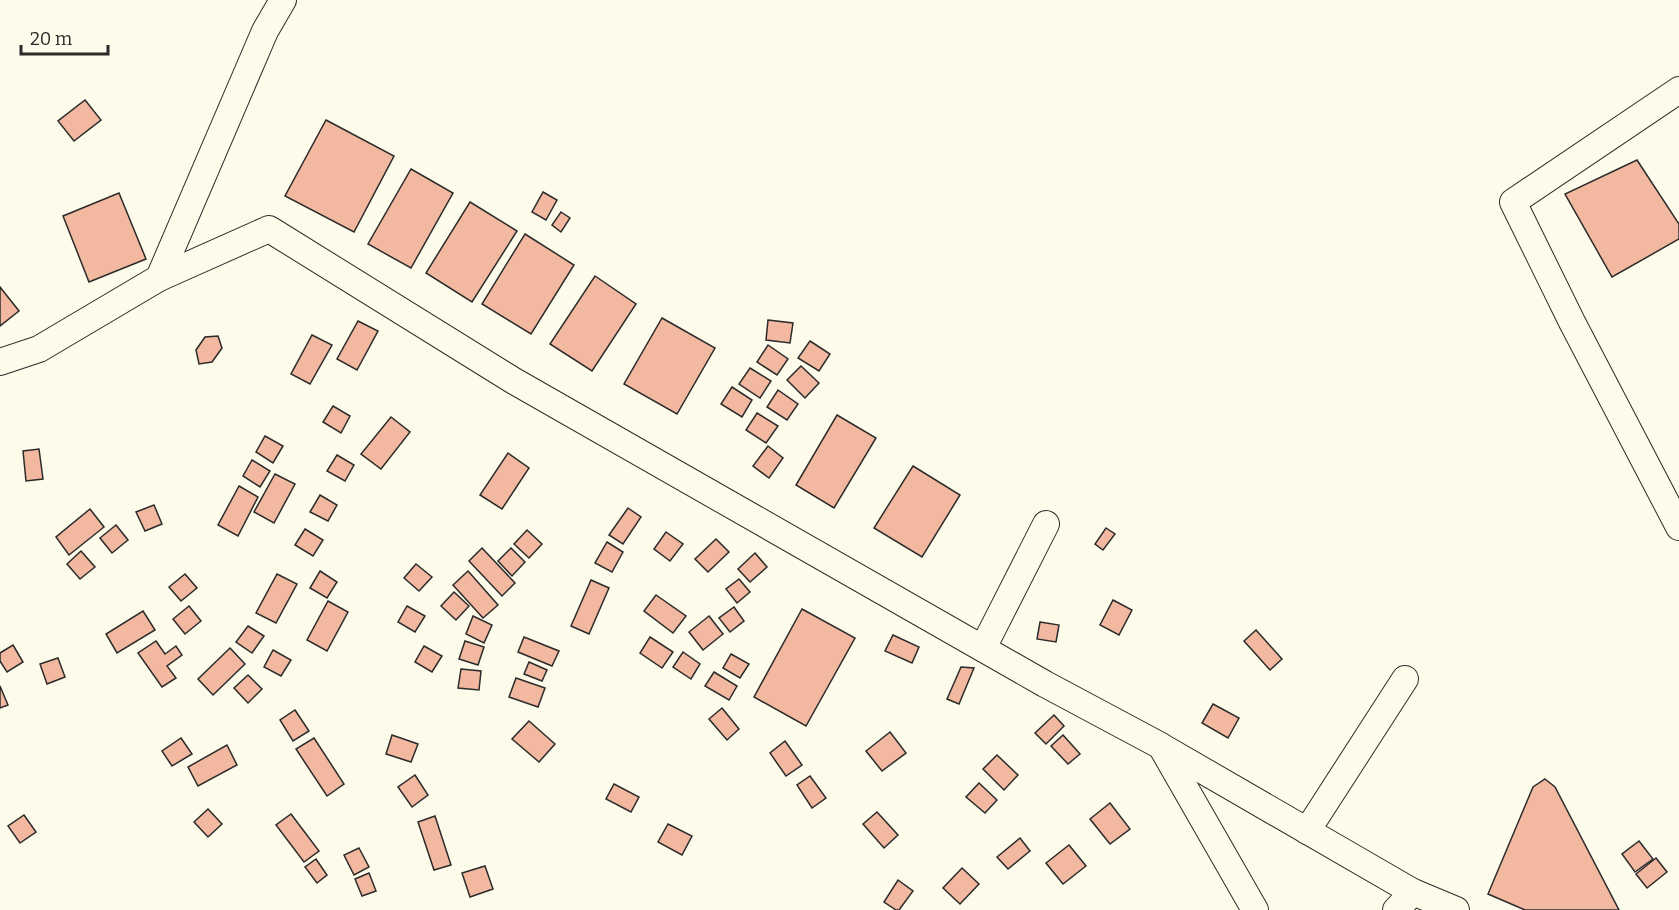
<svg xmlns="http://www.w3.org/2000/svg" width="1679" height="910" font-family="Bitter,serif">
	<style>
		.building { fill: #f2b8a0; stroke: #2b2b2b; stroke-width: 1.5 }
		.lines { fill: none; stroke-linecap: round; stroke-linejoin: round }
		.street-casing { stroke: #2b2b2b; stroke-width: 28 }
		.street { stroke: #fdfbea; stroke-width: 26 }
	</style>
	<rect width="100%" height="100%" fill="#fdfbea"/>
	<!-- building -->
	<g class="building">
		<path d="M85 100 101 120 74 141 58 121Z"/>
		<path d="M326 120 394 156 354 232 285 196Z"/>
		<path d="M1637 160 1679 224V239L1612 277 1565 194Z"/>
		<path d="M411 169 453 193 411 268 368 244Z"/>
		<path d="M543 192 557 200 546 220 532 212Z"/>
		<path d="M119 193 146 259 89 282 63 216Z"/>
		<path d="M470 202 517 231 472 302 426 273Z"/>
		<path d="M561 212 570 218 561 232 552 225Z"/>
		<path d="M525 234 574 265 531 334 482 304Z"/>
		<path d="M595 276 636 304 592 371 550 344Z"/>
		<path d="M0 287 19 311 0 326Z"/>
		<path d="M662 318 715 348 677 414 624 384Z"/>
		<path d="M768 320 793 323 790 343 766 340Z"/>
		<path d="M358 321 378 331 357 370 337 359Z"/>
		<path d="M312 335 332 345 310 384 291 374Z"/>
		<path d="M218 336 222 348 212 362 199 364 196 350 205 337Z"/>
		<path d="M810 341 830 354 819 371 798 358Z"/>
		<path d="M768 345 788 359 777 375 757 362Z"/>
		<path d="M801 366 819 383 805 398 787 380Z"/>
		<path d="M750 368 771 381 760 398 739 384Z"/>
		<path d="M732 387 752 400 742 417 721 404Z"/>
		<path d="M778 390 798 404 787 420 767 407Z"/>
		<path d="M333 406 350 416 341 433 323 422Z"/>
		<path d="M757 413 778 426 766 443 746 430Z"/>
		<path d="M837 415 876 438 834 508 796 485Z"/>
		<path d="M391 417 410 432 381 469 361 454Z"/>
		<path d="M265 436 283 446 273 463 256 452Z"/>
		<path d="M768 446 783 458 769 478 753 466Z"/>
		<path d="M39 449 43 479 26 481 23 451Z"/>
		<path d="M508 453 529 468 502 509 480 495Z"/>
		<path d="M337 455 354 465 345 481 327 471Z"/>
		<path d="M252 460 270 471 260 487 243 476Z"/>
		<path d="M913 466 960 495 922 557 874 528Z"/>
		<path d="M275 474 295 484 274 523 254 512Z"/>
		<path d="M239 486 258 497 238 536 218 525Z"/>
		<path d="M320 495 337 505 328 521 310 512Z"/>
		<path d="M154 505 162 524 145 531 136 512Z"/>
		<path d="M628 508 641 517 623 544 609 535Z"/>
		<path d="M90 509 104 527 69 555 56 537Z"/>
		<path d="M116 525 128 540 112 553 100 538Z"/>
		<path d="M1106 528 1115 534 1103 550 1095 544Z"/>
		<path d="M305 529 323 540 313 556 295 545Z"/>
		<path d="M527 530 542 544 529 558 514 544Z"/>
		<path d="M666 532 683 544 670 561 654 549Z"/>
		<path d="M716 539 729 552 708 572 695 559Z"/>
		<path d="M607 542 623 552 612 572 595 563Z"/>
		<path d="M482 548 515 583 502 596 469 561Z"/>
		<path d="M511 548 525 562 512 576 498 561Z"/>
		<path d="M81 551 95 567 80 579 67 564Z"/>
		<path d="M755 553 767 567 750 582 738 569Z"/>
		<path d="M416 564 432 577 419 591 404 578Z"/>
		<path d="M320 571 337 582 327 598 310 588Z"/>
		<path d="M468 571 498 605 483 618 453 585Z"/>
		<path d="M185 574 197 588 181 601 169 587Z"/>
		<path d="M277 574 297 584 276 623 256 613Z"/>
		<path d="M739 579 750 592 737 603 726 589Z"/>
		<path d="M591 580 609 588 589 634 571 626Z"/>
		<path d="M454 592 469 606 456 620 441 606Z"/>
		<path d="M656 595 686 616 673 633 644 611Z"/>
		<path d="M1113 600 1132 610 1119 635 1100 625Z"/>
		<path d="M328 601 348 612 327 651 307 640Z"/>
		<path d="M189 606 201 621 185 634 173 619Z"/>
		<path d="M407 606 425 616 415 632 398 622Z"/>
		<path d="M734 607 744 621 730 632 719 618Z"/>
		<path d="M802 609 855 638 806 726 754 697Z"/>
		<path d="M143 611 155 630 117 653 106 634Z"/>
		<path d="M473 616 492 625 484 643 466 634Z"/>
		<path d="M709 616 723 634 703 650 689 632Z"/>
		<path d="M1040 622 1059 625 1056 642 1037 639Z"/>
		<path d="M248 626 264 636 252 653 236 642Z"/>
		<path d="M1256 630 1282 659 1270 670 1244 641Z"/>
		<path d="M893 635 919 647 912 663 885 651Z"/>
		<path d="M524 637 559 651 552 666 518 652Z"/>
		<path d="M650 637 673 652 662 668 640 653Z"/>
		<path d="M156 641 165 654 176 646 182 655 167 666 176 678 162 687 138 653Z"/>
		<path d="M465 641 484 647 478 665 459 659Z"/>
		<path d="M13 645 23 662 7 672 0 661V653Z"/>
		<path d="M424 646 442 656 432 672 415 662Z"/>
		<path d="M230 648 245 664 213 695 198 679Z"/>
		<path d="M273 650 291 660 281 676 264 667Z"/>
		<path d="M683 652 700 664 691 679 673 667Z"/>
		<path d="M731 654 749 664 740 678 723 668Z"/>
		<path d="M58 658 65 677 47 684 40 664Z"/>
		<path d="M529 662 547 670 542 681 524 674Z"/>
		<path d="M961 667 974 668 959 704 947 699Z"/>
		<path d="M461 669 481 671 479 690 458 688Z"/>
		<path d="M714 672 737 686 729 700 705 686Z"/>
		<path d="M248 675 262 689 248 703 234 688Z"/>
		<path d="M516 678 545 688 538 707 509 697Z"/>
		<path d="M0 686 8 705 0 708Z"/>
		<path d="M1213 704 1239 718 1228 738 1202 723Z"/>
		<path d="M722 708 739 729 727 740 709 719Z"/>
		<path d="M295 710 309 731 293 741 280 720Z"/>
		<path d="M1054 715 1064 726 1046 744 1035 733Z"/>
		<path d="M529 721 555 744 539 762 512 739Z"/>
		<path d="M890 732 906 753 882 771 866 751Z"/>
		<path d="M392 735 418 744 411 762 386 754Z"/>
		<path d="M1063 735 1080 754 1068 764 1051 746Z"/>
		<path d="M181 738 192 754 172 766 162 751Z"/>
		<path d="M314 738 344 784 327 796 296 749Z"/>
		<path d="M785 741 802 765 786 776 770 753Z"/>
		<path d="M227 745 237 765 198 786 188 767Z"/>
		<path d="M997 755 1018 775 1004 790 983 769Z"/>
		<path d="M415 775 428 795 412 807 398 787Z"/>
		<path d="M810 776 826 798 812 808 797 785Z"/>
		<path d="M1545 779 1555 787 1619 910H1525L1488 894 1533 787Z"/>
		<path d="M979 783 997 800 985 813 966 797Z"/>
		<path d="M614 784 639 797 631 812 606 799Z"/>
		<path d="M1110 803 1130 829 1110 844 1090 819Z"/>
		<path d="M208 809 222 824 208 837 194 822Z"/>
		<path d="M877 812 898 835 884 848 863 824Z"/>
		<path d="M291 814 319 851 304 862 276 825Z"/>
		<path d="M24 815 36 832 20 843 8 826Z"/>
		<path d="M435 816 451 865 434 870 418 822Z"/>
		<path d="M668 824 692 836 682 855 658 842Z"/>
		<path d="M1020 838 1030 851 1008 869 997 857Z"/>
		<path d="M1639 841 1653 859 1635 872 1622 854Z"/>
		<path d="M1069 845 1086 866 1063 884 1046 863Z"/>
		<path d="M359 848 369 867 354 875 344 855Z"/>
		<path d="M1656 858 1667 872 1647 888 1636 874Z"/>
		<path d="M316 859 327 875 317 883 305 867Z"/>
		<path d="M485 866 493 889 470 897 462 873Z"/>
		<path d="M962 868 979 884 960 904 943 888Z"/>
		<path d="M369 873 376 891 362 896 355 879Z"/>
		<path d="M898 880 913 891 899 910H896L884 902Z"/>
	</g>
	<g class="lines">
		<defs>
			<g id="street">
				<path d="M1679 90 1513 202 1572 322 1679 527"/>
				<path d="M159 278 265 31 283 0"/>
				<path d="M0 362 39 349 159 278 269 229 514 381 1045 684 1161 746 1255 910"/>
				<path d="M983 648 1046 524"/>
				<path d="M1164 748 1413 892"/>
				<path d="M1307 831 1405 679"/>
				<path d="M1396 910 1413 892 1456 910"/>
			</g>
		</defs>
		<!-- street casing -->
		<use href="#street" class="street-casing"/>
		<!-- street -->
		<use href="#street" class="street"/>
	</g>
	<!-- scale -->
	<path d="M21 45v9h87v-9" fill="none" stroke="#2b2b2b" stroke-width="3"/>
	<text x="30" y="45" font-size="18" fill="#2b2b2b" stroke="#fdfbea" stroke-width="4.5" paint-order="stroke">20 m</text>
</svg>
